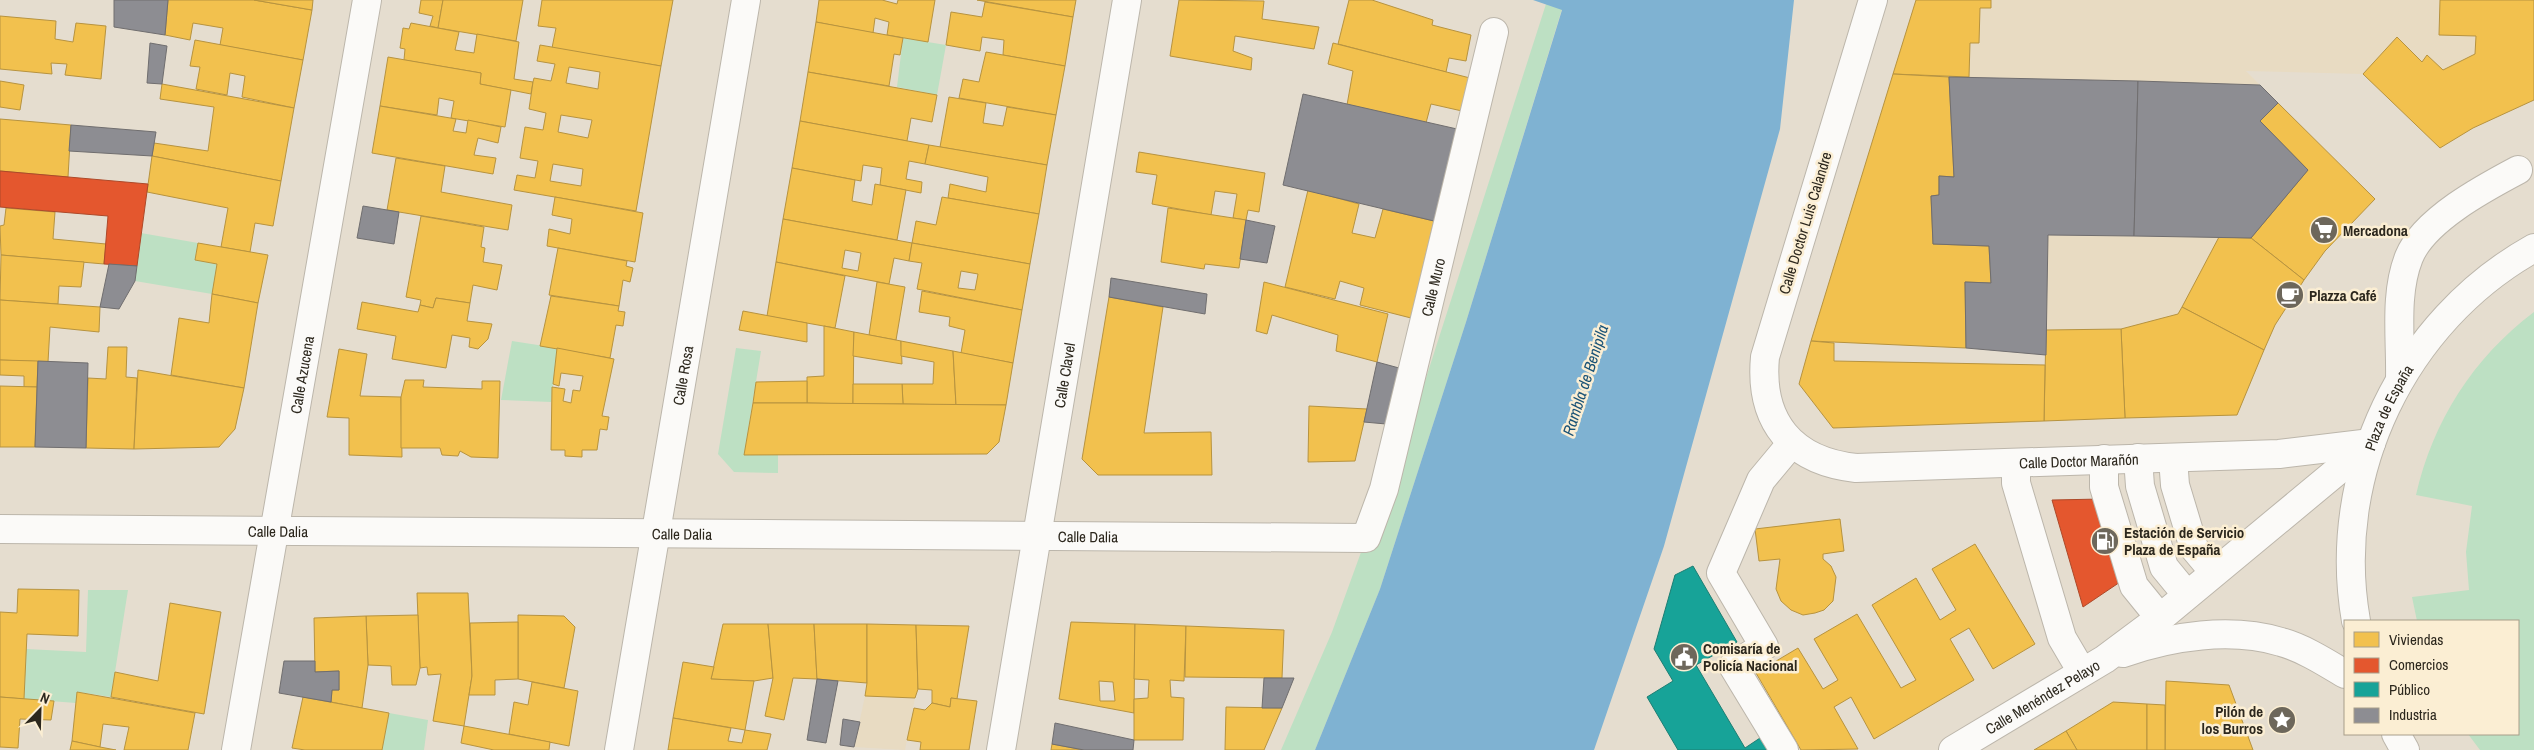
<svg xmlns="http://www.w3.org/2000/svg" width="2534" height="750" font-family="'Archivo Narrow',sans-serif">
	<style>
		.built { fill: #e8dbc2 }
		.green { fill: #bde0c3 }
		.water { fill: #7fb2d2 }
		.homes { fill: #f2c14e; stroke: #b7933f; fill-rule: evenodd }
		.shops { fill: #e4572e; stroke: #ad4929 }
		.public { fill: #17a398; stroke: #1d7e73 }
		.industry { fill: #8d8d92; stroke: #706e6f }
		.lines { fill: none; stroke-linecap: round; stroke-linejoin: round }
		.minor-casing { stroke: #bcb6ab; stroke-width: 30 }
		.major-casing { stroke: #bcb6ab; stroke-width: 30 }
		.minor { stroke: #fbfaf8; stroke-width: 28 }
		.major { stroke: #fbfaf8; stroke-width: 28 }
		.labels { text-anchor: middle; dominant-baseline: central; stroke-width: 5; stroke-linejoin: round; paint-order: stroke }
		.street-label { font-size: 15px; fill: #2c271d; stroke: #fbeed3 }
		.poi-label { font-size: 15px; font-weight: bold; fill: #2c271d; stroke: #fbeed3; text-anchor: start }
		.water-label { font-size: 16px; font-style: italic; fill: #195276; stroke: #fbeed3 }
	</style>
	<rect width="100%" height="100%" fill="#e5ddcf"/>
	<!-- built -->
	<g class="built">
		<path d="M1991 0H2440L2439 35 2476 36 2475 54 2443 70 2427 55 2422 62 2397 37 2363 74 2246 71 2260 85 1969 77 1970 43H1979L1980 8H1991Z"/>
		<path d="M2048 235 2219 237 2178 314 2121 329 2046 330Z"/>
		<path d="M865 696 915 698 905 750 854 747Z"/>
	</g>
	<!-- green -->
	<g class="green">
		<path d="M1546 4 1562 9 1466 322 1380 589 1315 750H1281L1332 632 1384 489 1409 431Z"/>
		<path d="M903 38 946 45 937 95 897 87Z"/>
		<path d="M141 233 198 243 195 260 217 264 212 294 135 281Z"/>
		<path d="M2534 312V750H2480L2468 734H2518V621H2417L2412 597 2469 590 2466 552 2472 506 2416 495C2433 421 2473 358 2534 312Z"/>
		<path d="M512 341 557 348 551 402 501 400Z"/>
		<path d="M736 348 761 351 744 455H778V473L734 472 718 454Z"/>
		<path d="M88 590H128L111 697 78 692 76 703 24 699 26 649 86 652Z"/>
		<path d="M389 713 428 720 424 750H382Z"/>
	</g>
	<!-- water -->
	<path class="water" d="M1533 0H1794L1780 129 1664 546 1594 750H1315L1380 589 1466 322 1562 10Z"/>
	<!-- homes -->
	<g class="homes">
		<path d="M168 0H254L312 10 303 60 220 45 223 28 193 23 190 40 165 35Z"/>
		<path d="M254 0H313L312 10Z"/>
		<path d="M421 0H443L438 28 430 26 433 16 419 13Z"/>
		<path d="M443 0H523L516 41 438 28Z"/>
		<path d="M542 0H673L661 66 552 48 556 28 538 26Z"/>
		<path d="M819 0H882L897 4 898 0H935L928 42 887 35 889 22 875 18 873 33 816 22Z"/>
		<path d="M977 0H1076L1073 17Z"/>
		<path d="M1179 0 1264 1 1262 19 1319 27 1314 49 1235 36 1233 51 1252 58 1251 70 1170 56Z"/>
		<path d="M1349 0H1372L1433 20 1432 25 1471 35 1466 61 1449 58 1446 72 1338 44Z"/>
		<path d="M1916 0H1991V8H1980L1979 43H1970L1969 77 1893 74Z"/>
		<path d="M2440 0H2534V100L2473 128 2440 148 2363 74 2397 37 2422 62 2427 55 2443 70 2475 54 2476 36 2439 35Z"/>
		<path d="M985 2 1073 17 1065 66 1003 55 1004 40 982 37 980 51 946 45 951 12 982 17Z"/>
		<path d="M0 16 56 21 55 39 73 42 76 23 106 26 101 79 65 75 67 64 51 63 52 74 0 69Z"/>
		<path d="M816 22 903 38 900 55 894 54 889 86 808 72Z"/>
		<path d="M411 23 459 32 455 50 474 53 477 34 519 42 514 79 533 82 531 94 480 84 481 73 404 60 405 49 400 48 403 28 409 29Z"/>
		<path d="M195 40 303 60 294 108 242 97 245 76 230 73 227 95 196 89 200 67 190 66Z"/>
		<path d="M1333 43 1470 78 1462 111 1431 104 1426 123 1347 105 1353 71 1328 64Z"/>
		<path d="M540 45 661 66 636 211 514 190 517 175 535 178 538 161 520 158 525 127 543 130 546 113 529 109 533 82 534 78 551 81 555 64 537 61ZM569 67 600 72 598 89 566 83ZM561 115 592 120 588 138 558 132ZM553 164 583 169 581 186 550 181Z"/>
		<path d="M986 52 1065 66 1056 115 959 98 963 79 979 82Z"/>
		<path d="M388 57 481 73 480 84 511 90 505 127 451 118 454 101 439 98 437 115 380 106Z"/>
		<path d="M808 72 937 95 932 122 911 118 907 141 800 121Z"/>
		<path d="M1893 74 1949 77 1954 177 1939 176V195L1931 196 1933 244 1989 246 1991 283 1965 282 1966 348 1811 341Z"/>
		<path d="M0 81 24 85 20 110 0 107Z"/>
		<path d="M162 84 294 108 281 181 152 156 154 143 208 151 214 107 160 99Z"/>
		<path d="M949 97 986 103 983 123 1003 126 1007 107 1056 115 1047 165 940 147Z"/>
		<path d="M2278 103 2375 199 2325 251 2304 280 2251 238 2308 170 2260 121Z"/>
		<path d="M380 106 456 119 453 131 466 133 468 120 501 127 498 143 478 138 474 155 496 158 493 174 372 153Z"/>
		<path d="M0 119 71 125 68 177 0 171Z"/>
		<path d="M800 121 929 145 925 164 909 161 906 179 922 182 921 193 880 185 882 168 863 165 861 181 792 168Z"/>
		<path d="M929 145 1047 165 1039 214 948 198 950 184 986 192 988 177 925 164Z"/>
		<path d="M1139 152 1265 173 1259 212 1248 210 1246 220 1233 218 1237 194 1215 191 1211 215 1152 204 1157 175 1136 172Z"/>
		<path d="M152 156 281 181 273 226 255 223 250 252 221 247 228 208 147 192Z"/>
		<path d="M396 158 445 166 441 192 512 205 508 230 387 210Z"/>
		<path d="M792 168 855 180 852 201 872 205 875 184 906 190 897 240 783 219Z"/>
		<path d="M1308 190 1359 204 1352 233 1375 238 1383 209 1434 221 1411 318 1360 305 1364 288 1340 281 1335 299 1285 287Z"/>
		<path d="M555 197 643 213 635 262 547 246 549 229 570 234 572 219 552 215Z"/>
		<path d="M942 197 1039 214 1030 264 912 243 916 221 936 225Z"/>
		<path d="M6 208 55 212 53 239 106 244 104 264 1 255 0 226 4 225Z"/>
		<path d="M1168 208 1246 220 1239 268 1205 264 1204 269 1161 262Z"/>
		<path d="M421 216 484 227 481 247 485 248 483 262 502 265 497 290 473 285 470 303 436 298 433 308 420 305 421 300 406 297Z"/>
		<path d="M783 219 912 243 909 261 894 258 889 284 776 262ZM845 250 861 253 858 271 842 268Z"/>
		<path d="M2219 237 2251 238 2304 280 2275 325 2264 350 2182 307Z"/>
		<path d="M198 243 268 255 258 303 212 294 217 264 195 260Z"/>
		<path d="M912 243 1030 264 1022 310 917 289 922 263 909 261ZM961 271 978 274 975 290 958 288Z"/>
		<path d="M558 248 627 261 626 266 633 268 630 282 623 280 619 306 549 295Z"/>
		<path d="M1 255 84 262 81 287 59 286 58 304 0 300Z"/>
		<path d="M776 262 845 276 835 328 767 316Z"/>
		<path d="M877 282 905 287 896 340 869 335Z"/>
		<path d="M1264 282 1388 314 1377 362 1336 351 1338 335 1272 315 1267 334 1256 331Z"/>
		<path d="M922 291 1022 310 1013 363 961 353 965 330 949 326 950 317 919 312Z"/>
		<path d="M212 294 258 303 244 388 171 375 179 318 209 323Z"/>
		<path d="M551 296 619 306 618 311 625 312 623 326 616 325 610 358 540 346Z"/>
		<path d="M1109 297 1163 307 1144 433 1211 432 1212 475H1098L1082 459Z"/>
		<path d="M436 298 470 303 467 321 492 324 488 339 478 349 469 347 470 338 452 335 446 368 392 359 396 336 357 329 362 302 418 312 420 305 433 308Z"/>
		<path d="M0 300 100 307 99 332 50 327 48 362 0 360Z"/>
		<path d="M2182 307 2264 350 2237 415 2125 418 2121 329 2178 314Z"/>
		<path d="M743 311 807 323V342L739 330Z"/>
		<path d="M824 326 854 332 853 404 807 403V377L824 376Z"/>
		<path d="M2121 329 2125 418 2044 421 2046 330Z"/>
		<path d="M854 332 901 341 902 364 853 356Z"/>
		<path d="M901 341 953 351 956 405 903 404 902 384H933L934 362 901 356Z"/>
		<path d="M1811 341 1834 343V361L2045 365 2044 421 1833 428 1799 384Z"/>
		<path d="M108 347H127L126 377 137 378 134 449 86 448 88 378 106 379Z"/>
		<path d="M557 348 614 359 602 416 609 417 607 430 600 429 597 450H582V457L565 456V450H551L552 387 565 389 563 401 571 403 573 390 580 391 583 376 561 373 559 386 553 384Z"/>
		<path d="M339 349 367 354 360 396 401 397 402 457 349 455V418L327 417Z"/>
		<path d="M953 351 1013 363 1006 405H956Z"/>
		<path d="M0 360 38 361 37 387H24V376L0 375Z"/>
		<path d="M138 370 244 388 235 429 219 447 134 449Z"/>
		<path d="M405 380H424L423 387 482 389V381H500L498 458 471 457 460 451 458 456 442 455 440 448H401V397Z"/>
		<path d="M807 381V403H753L756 382Z"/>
		<path d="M853 384H902L903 404H853Z"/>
		<path d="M0 386 37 387 35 447H0Z"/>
		<path d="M753 403H807L1006 405 999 442 987 454 744 455Z"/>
		<path d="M1309 406 1367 409 1355 461 1308 462Z"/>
		<path d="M1840 519 1844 551 1823 554V559L1831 566 1836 577 1833 601 1824 610 1815 613 1803 615 1791 610 1781 601 1776 589 1780 559 1759 561 1755 529Z"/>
		<path d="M1975 544 2035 644 1993 669 1969 628 1950 639 1974 680 1874 739 1851 697 1834 707 1858 749 1801 750 1756 673 1798 648 1823 689 1838 680 1814 639 1857 614 1901 688 1916 680 1872 605 1916 578 1940 620 1956 610 1932 569Z"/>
		<path d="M18 589 79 590 78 636 27 634 24 699 0 697V612L17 613Z"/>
		<path d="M417 593H468L472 676 464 726 433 721 441 674 428 675 427 667 420 668Z"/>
		<path d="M170 603 221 612 204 714 111 697 115 672 158 681Z"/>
		<path d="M418 615 420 668 416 685H392L391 666 368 665 366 616Z"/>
		<path d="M518 615 564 616 575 627 564 688 518 679Z"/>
		<path d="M366 616 368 665 362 708 331 702 332 690H339V671L315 672 314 618Z"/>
		<path d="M518 622V679L495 680V695H469L472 676 470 623Z"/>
		<path d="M1071 622 1135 624 1134 713 1059 699ZM1099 681 1113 682 1115 701H1100Z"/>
		<path d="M723 624H768L773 678 754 681 711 679Z"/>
		<path d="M768 624H814L817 679 793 678 784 720 765 716 773 678Z"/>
		<path d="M814 624H867V683L817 679Z"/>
		<path d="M867 624 916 625 918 689 915 698 865 696 867 683Z"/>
		<path d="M1135 624 1186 626 1184 681 1170 680 1171 697 1184 698 1183 740H1134V699L1148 698 1149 680 1134 679Z"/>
		<path d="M916 625 969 626 957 699 951 698 950 707 932 703V690L918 689Z"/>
		<path d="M1186 626 1284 630 1282 678 1185 677Z"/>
		<path d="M683 662 714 667 711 679 754 681 745 730 673 718Z"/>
		<path d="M2166 681 2229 685 2253 750H2165Z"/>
		<path d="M532 682 578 691 569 746 509 734 514 702 528 705Z"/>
		<path d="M77 692 195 713 188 750H124L129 727 103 724 100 747 72 741Z"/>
		<path d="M0 697 54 701 51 720 20 719 18 748 0 747Z"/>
		<path d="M303 697 389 713 382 750H305L292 748Z"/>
		<path d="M951 698 977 701 969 750H920L921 742 907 740 914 708 925 710 932 703 950 707Z"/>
		<path d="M2113 702 2147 704V750H2077L2066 731Z"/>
		<path d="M2147 704 2165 705V750H2147Z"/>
		<path d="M1226 707 1282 708 1264 750H1225Z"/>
		<path d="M673 718 731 728 728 741 742 743 745 730 771 734 767 750H668Z"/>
		<path d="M464 726 550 742 549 750H494L461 743Z"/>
		<path d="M2066 731 2077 750H2034Z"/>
		<path d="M72 741 100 747 116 750H70Z"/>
		<path d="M1052 744 1084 750H1051Z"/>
	</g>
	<!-- shops -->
	<g class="shops">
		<path d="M0 171 148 184 137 266 104 264 108 216 0 207Z"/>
		<path d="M2102 499 2126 578 2083 607 2052 500Z"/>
	</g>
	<!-- public -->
	<path class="public" d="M1693 566 1737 642 1696 665 1745 748 1760 738 1767 750H1678L1647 697 1673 681 1654 649 1675 575Z"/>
	<!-- industry -->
	<g class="industry">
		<path d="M114 0H168L165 35 114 27Z"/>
		<path d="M150 43 167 46 162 84 147 83Z"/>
		<path d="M1949 77 2138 81 2134 236 2048 235 2046 355 1966 348 1965 282 1991 283 1989 246 1933 244 1931 196 1939 195V176L1954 177Z"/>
		<path d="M2138 81 2260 85 2278 103 2260 121 2308 170 2251 238 2134 236Z"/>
		<path d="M1303 94 1457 129 1434 221 1283 185Z"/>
		<path d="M71 125 156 132 152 156 69 151Z"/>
		<path d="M363 206 399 212 394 244 357 238Z"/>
		<path d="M1246 220 1275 226 1267 263 1240 259Z"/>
		<path d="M109 264 137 266 135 281 119 309 100 307Z"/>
		<path d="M1111 278 1207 294 1205 314 1109 297Z"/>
		<path d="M38 361 88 363 86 448 35 447Z"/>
		<path d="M1377 362 1399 368 1386 424 1364 422Z"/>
		<path d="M284 661H315V672L339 671V690H332L331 702 279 693Z"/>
		<path d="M1264 678H1294L1282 708H1262Z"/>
		<path d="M817 679 838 681 826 743 807 740Z"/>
		<path d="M843 719 860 722 854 747 840 745Z"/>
		<path d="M1055 723 1134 740 1133 750H1084L1052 744Z"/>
	</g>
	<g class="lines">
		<defs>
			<g id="minor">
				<path id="s1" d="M1873 0 1765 357C1759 422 1792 461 1856 468L2279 454 2371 443"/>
				<path d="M2400 379C2401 340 2394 294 2409 257 2424 220 2484 188 2518 170"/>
				<path d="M2138 458 2140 486 2164 567 2187 595"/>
				<path d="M2173 458 2175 485 2194 548 2214 572"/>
				<path d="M2104 459V487L2134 586 2160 618"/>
				<path d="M2016 463V483L2062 638 2082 672"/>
				<path id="s2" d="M0 529 1366 538 1384 489 1494 32"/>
				<path id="s3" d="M236 750 367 0"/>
				<path id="s4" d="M619 750 746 0"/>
				<path id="s5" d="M1001 750 1127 0"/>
				<path d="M1784 750 1733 666 1764 646 1721 573 1761 480 1791 444"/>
			</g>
			<g id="major">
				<path id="s6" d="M2356 621C2330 474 2403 321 2534 248"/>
				<path d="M2123 653C2171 636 2231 627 2281 642 2303 648 2325 662 2345 674"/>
				<path d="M2396 734 2405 750"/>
				<path id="s7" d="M1953 750 2105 659 2160 618 2371 443"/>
			</g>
		</defs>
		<!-- minor casing -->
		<use href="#minor" class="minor-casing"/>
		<!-- major casing -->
		<use href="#major" class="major-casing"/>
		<!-- minor -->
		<use href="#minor" class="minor"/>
		<!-- major -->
		<use href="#major" class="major"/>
	</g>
	<!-- icons -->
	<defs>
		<symbol id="supermarket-disc" viewBox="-11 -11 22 22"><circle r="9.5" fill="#6d675b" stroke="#fbeed3"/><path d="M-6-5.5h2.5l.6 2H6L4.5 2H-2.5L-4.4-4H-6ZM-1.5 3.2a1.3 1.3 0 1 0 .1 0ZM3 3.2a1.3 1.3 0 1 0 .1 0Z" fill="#fff"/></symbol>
		<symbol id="cafe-disc" viewBox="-11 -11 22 22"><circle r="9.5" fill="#6d675b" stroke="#fbeed3"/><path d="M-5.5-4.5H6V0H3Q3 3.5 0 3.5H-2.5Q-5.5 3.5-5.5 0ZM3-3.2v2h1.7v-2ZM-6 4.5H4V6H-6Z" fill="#fff"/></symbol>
		<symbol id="fuel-disc" viewBox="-11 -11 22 22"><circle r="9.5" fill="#6d675b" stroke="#fbeed3"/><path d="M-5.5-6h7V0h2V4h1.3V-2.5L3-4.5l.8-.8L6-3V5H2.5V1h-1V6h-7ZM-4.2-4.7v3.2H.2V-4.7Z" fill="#fff"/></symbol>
		<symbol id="civic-disc" viewBox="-11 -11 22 22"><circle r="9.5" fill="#6d675b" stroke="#fbeed3"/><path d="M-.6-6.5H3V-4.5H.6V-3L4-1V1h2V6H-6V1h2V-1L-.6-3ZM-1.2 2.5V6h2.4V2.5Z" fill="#fff"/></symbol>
		<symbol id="sight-disc" viewBox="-11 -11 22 22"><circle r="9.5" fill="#6d675b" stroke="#fbeed3"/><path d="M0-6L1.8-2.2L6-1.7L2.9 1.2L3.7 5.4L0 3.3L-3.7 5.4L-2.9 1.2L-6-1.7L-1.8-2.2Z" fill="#fff"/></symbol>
	</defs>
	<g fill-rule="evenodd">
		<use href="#supermarket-disc" x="2308" y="214" width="32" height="32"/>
		<use href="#cafe-disc" x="2274" y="279" width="32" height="32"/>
		<use href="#fuel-disc" x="2089" y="525" width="32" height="32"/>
		<use href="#civic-disc" x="1668" y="641" width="32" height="32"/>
		<use href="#sight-disc" x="2266" y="704" width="32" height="32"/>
	</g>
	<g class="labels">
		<!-- street labels -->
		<g class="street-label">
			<text transform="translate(1805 223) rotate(-73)">Calle Doctor Luis Calandre</text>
			<text stroke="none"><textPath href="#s2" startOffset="1626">Calle Muro</textPath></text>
			<text stroke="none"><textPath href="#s3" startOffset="381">Calle Azucena</textPath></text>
			<text stroke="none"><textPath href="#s4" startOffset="380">Calle Rosa</textPath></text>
			<text stroke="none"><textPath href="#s5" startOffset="380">Calle Clavel</textPath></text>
			<text stroke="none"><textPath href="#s6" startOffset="220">Plaza de España</textPath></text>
			<text stroke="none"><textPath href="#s1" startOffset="759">Calle Doctor Marañón</textPath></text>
			<text stroke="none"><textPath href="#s2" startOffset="278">Calle Dalia</textPath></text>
			<text stroke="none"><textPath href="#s2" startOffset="682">Calle Dalia</textPath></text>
			<text stroke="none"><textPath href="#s2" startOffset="1088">Calle Dalia</textPath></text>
			<text stroke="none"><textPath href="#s7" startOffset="104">Calle Menéndez Pelayo</textPath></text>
		</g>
		<!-- poi labels -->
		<g class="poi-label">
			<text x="2343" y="230">Mercadona</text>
			<text x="2309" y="295">Plazza Café</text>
			<text x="2124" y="532">Estación de Servicio<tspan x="2124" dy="17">Plaza de España</tspan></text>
			<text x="1703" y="648">Comisaría de<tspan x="1703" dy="17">Policía Nacional</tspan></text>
			<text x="2263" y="711" text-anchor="end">Pilón de<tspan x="2263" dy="17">los Burros</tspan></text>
		</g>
		<!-- water labels -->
		<g class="water-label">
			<text transform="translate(1585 380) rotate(-72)">Rambla de Benipila</text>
		</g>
	</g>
	<!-- legend -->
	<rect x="2344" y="620" width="175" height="115" fill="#fbeed3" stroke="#a89e8a"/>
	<rect x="2354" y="632" width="25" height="15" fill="#f2c14e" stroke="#a89e8a"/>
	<text x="2389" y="645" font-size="15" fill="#2c271d">Viviendas</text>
	<rect x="2354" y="658" width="25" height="15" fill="#e4572e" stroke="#a89e8a"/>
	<text x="2389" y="670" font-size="15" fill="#2c271d">Comercios</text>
	<rect x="2354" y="682" width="25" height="15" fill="#17a398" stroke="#a89e8a"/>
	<text x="2389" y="695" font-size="15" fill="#2c271d">Público</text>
	<rect x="2354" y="708" width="25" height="15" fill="#8d8d92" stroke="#a89e8a"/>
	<text x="2389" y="720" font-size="15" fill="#2c271d">Industria</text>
	<!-- north arrow -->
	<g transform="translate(40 710) rotate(23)" stroke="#fbeed3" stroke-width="4" paint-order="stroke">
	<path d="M0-4L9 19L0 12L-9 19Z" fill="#2c271d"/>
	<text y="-8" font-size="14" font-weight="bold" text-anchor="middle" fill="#2c271d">N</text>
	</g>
</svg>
